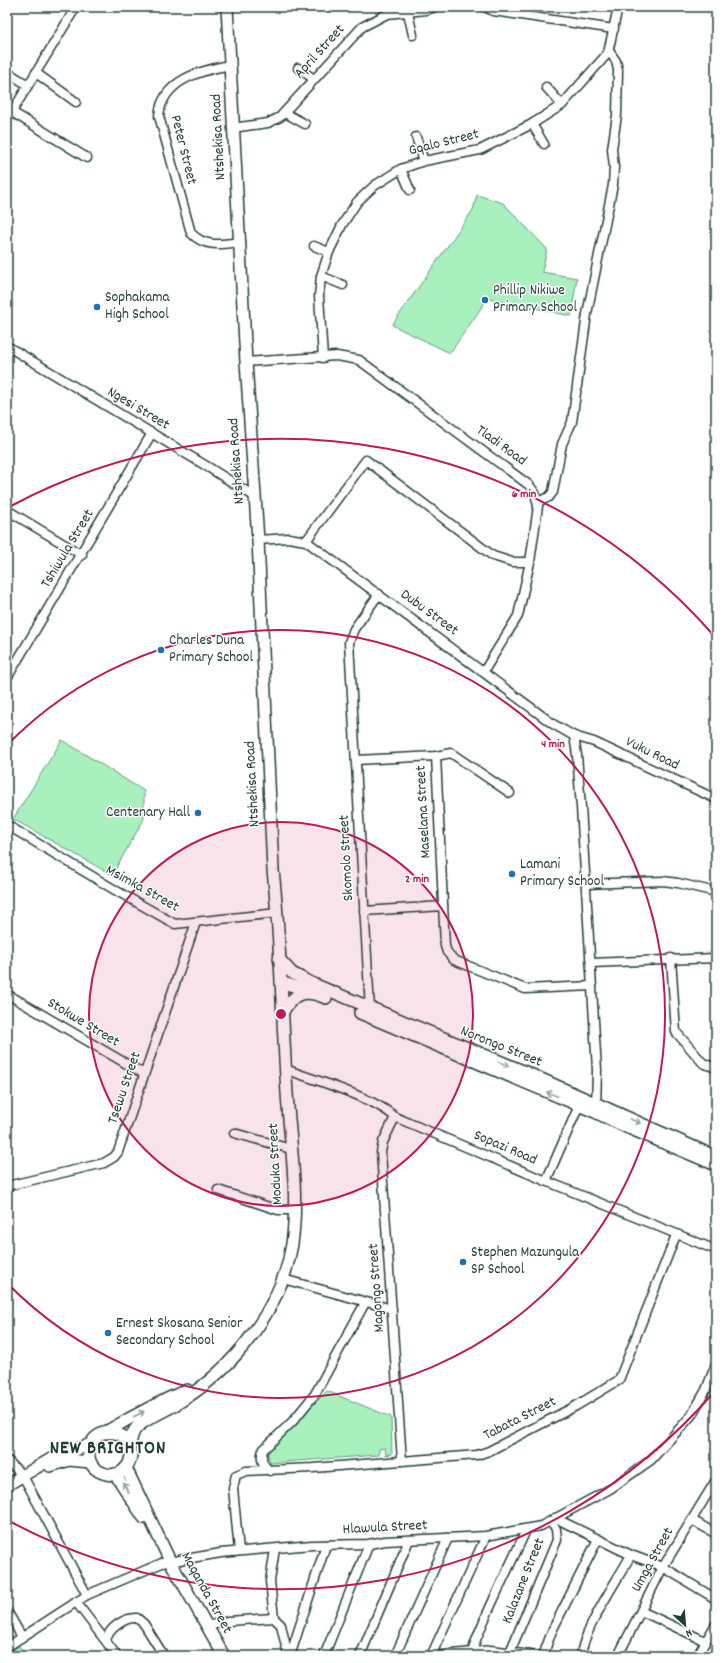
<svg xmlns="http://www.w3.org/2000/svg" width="723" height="1663" font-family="Dekko,sans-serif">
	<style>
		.green { fill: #a8f0be; stroke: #649679 }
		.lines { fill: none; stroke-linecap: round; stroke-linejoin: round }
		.minor-casing { stroke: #1f3d34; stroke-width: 11 }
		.tertiary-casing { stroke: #1f3d34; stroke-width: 14 }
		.minor { stroke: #fff; stroke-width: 8 }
		.tertiary { stroke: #fff; stroke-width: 11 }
		.oneway { stroke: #8f9e9a }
		.ring { fill: none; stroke: #c2185b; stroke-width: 2 }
		.poi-dot { fill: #1f6fb2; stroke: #fff; stroke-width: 1.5 }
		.labels { text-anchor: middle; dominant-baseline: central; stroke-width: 3; stroke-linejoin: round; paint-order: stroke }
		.street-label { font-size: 15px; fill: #1f3d34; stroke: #fff }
		.poi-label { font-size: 15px; fill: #1f3d34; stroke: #fff; text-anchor: start }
		.district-label { font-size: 19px; font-weight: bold; letter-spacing: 1px; fill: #1f3d34; stroke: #fff }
		.centre { fill: #c2185b; stroke: #fff; stroke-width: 2 }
		.ring-label { font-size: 12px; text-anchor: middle; font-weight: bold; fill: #c2185b; stroke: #fff; stroke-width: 3; stroke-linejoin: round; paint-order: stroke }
	</style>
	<rect width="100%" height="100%" fill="#fff"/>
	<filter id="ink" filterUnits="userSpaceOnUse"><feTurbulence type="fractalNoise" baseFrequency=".025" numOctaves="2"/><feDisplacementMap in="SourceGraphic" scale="8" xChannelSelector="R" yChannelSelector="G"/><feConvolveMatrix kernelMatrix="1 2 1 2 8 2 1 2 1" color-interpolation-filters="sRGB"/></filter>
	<g filter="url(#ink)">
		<!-- green -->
		<g class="green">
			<path d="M477 195 503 203 547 249 542 272 577 278 571 316 488 298 450 353 392 325 473 210Z"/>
			<path d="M62 740 144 791V819L112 875 13 819Z"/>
			<path d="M327 1391 391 1417 392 1454 386 1455 385 1448 379 1449V1455L270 1463 267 1451Z"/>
			<path d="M19 1646 25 1656H7V1653Z"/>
		</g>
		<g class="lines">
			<defs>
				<g id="minor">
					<path d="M485 7 493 11 614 29"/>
					<path d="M408 13 413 35"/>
					<path d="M231 65C201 70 162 80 159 116L191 233C205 248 222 244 241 242"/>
					<path d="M298 68 314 79"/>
					<path d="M7 72 28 85"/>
					<path d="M36 73 76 102"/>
					<path d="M546 87 562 105"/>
					<path d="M12 112 87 158"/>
					<path d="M285 113 305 124"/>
					<path d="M7 120 76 7"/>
					<path d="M532 124 544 144"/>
					<path d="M232 128 268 123 280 117 362 27 387 14 426 10 435 7"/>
					<path d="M416 137 424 161"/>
					<path d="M401 169 410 190"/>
					<path d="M314 246 329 252"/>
					<path d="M321 276 343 285"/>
					<path d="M7 346 208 467 254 496"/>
					<path d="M323 358 319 296 321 276 329 252 342 225 357 202 374 186 401 169 424 161 480 150 532 124 562 105 608 53 618 7"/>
					<path d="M246 362 337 356 359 360 529 485 535 493 538 506 530 562 518 616 484 671"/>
					<path d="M538 502 549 497 553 492 562 444 572 422 587 314 613 185 614 167 612 149 617 115 618 70 616 61 609 51"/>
					<path d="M7 510 82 555"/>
					<path d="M258 540 289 538 306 541 553 724 574 736 594 742 716 799"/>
					<path d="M306 541 366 460 493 556 512 562H530"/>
					<path d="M7 678 152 433"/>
					<path d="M574 736 577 755 581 807 597 1070 596 1108"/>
					<path d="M436 756 445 946 447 952 454 960 525 989 592 986"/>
					<path d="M356 760 436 756 451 753 510 793"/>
					<path d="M7 825 115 890 175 924 278 913"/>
					<path d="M586 884 663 881 678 883 716 892"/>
					<path d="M364 911 443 906"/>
					<path d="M671 958 676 1032 703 1063 716 1068"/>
					<path d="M591 963 716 958"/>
					<path d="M7 994 144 1074"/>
					<path d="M370 1009 349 642 354 629 379 594"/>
					<path d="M285 1069C315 1080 373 1097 395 1117L546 1181 716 1250"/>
					<path d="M395 1117 383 1142 381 1152 402 1461"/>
					<path d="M234 1133 291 1149"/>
					<path d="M546 1181 581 1101"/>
					<path d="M7 1186 104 1163 114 1157 118 1152 196 922"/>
					<path d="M218 1190 278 1210H294"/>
					<path d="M283 1279 392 1309"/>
					<path d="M7 1460 23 1476 87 1595"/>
					<path d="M270 1471C263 1466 260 1459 263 1450L293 1421 315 1394 365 1303"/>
					<path d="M555 1518 631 1555 663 1567 716 1599"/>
					<path d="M692 1520 716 1534"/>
					<path d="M239 1551 233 1488 236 1475 246 1471 313 1468 477 1455 489 1451 576 1406 619 1380 676 1235"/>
					<path d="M76 1602 117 1656"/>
					<path d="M7 1611 22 1637"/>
					<path d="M641 1611 705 1641"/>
					<path d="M274 1618 270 1581 275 1549"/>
					<path d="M207 1626 228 1621 274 1618 281 1625 287 1651 291 1653"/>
					<path d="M106 1640C109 1628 125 1617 137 1618L144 1624 164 1656"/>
					<path d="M7 1647 87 1595 162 1563 221 1553 312 1545 369 1544 385 1541 486 1536 541 1526 610 1489 651 1460 691 1416 706 1390 716 1364"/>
					<path d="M510 1652 557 1540 556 1529 551 1521"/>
					<path d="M290 1656 326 1545"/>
					<path d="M324 1656 369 1544"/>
					<path d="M360 1656 409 1540"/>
					<path d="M395 1656 448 1538"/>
					<path d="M431 1656 486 1536"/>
					<path d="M434 1656 491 1650 540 1656"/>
					<path d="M472 1656C469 1646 519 1548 526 1530"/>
					<path d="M543 1656 552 1631 598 1539"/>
					<path d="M581 1656C583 1630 618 1579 631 1555"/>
					<path d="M618 1656 663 1567 716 1480"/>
					<path d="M697 1656 716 1624"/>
				</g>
				<g id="tertiary">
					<path d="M279 959 292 973 311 983 523 1071 716 1157"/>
					<path d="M281 982 311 992"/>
					<path d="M283 1012C294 992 305 989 326 998"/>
					<path d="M360 1013 595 1112 624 1126 716 1165"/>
					<path d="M105 1433C145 1428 135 1485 103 1473 97 1471 92 1467 90 1461 87 1453 89 1444 95 1438 99 1434 106 1432 111 1429 135 1415 161 1401 187 1390"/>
					<path d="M130 1445C131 1439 132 1432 137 1427 149 1417 165 1411 178 1403 206 1386 233 1361 252 1335 271 1309 287 1277 292 1244 299 1194 290 1143 287 1093 282 1019 281 944 273 870L258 540 246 362 227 7"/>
					<path d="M50 1466 69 1460 90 1462"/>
					<path d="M126 1468 170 1561 224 1656"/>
					<path d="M115 1474 144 1518"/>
					<path d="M7 1485 51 1459 91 1444"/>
				</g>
			</defs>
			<!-- minor casing -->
			<use href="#minor" class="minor-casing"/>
			<!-- tertiary casing -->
			<use href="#tertiary" class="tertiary-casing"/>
			<!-- minor -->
			<use href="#minor" class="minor"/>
			<!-- tertiary -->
			<use href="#tertiary" class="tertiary"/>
		</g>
		<!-- one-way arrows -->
		<defs><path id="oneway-shaft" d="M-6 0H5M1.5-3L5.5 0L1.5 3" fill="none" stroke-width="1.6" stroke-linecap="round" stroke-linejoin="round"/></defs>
		<g class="oneway">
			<use href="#oneway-shaft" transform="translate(504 1064) rotate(22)"/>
			<use href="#oneway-shaft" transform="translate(552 1094) rotate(-159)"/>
			<use href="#oneway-shaft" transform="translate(635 1121) rotate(23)"/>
			<use href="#oneway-shaft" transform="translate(139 1414) rotate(-27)"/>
			<use href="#oneway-shaft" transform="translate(126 1488) rotate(-120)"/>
		</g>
	</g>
	<!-- distance rings -->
	<circle cx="281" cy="1014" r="192" fill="#c2185b" fill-opacity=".12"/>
	<g class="ring">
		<circle cx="281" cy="1014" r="192"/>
		<path d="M7 745A384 384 0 1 1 7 1283"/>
		<path d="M715 1391A575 575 0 0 1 11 1522M11 506A575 575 0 0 1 715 637"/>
	</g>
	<!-- markers -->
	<g class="poi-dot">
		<circle cx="485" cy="300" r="4"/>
		<circle cx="97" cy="307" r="4"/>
		<circle cx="161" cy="650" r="4"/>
		<circle cx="198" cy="813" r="4"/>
		<circle cx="512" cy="874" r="4"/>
		<circle cx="463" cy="1262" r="4"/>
		<circle cx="108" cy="1333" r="4"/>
	</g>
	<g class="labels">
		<!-- street labels -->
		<g class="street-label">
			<text transform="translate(320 52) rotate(-48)">April Street</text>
			<text transform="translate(219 137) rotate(-93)">Ntshekisa Road</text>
			<text transform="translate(444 143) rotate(-14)">Gqalo Street</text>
			<text transform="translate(183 150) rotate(76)">Peter Street</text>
			<text transform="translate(138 409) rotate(31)">Ngesi Street</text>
			<text transform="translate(501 446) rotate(36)">Tladi Road</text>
			<text transform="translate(237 461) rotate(-94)">Ntshekisa Road</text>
			<text transform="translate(68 549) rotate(-59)">Tshiwula Street</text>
			<text transform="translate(429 613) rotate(36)">Dubu Street</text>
			<text transform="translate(652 754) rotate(26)">Vuku Road</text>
			<text transform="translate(253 784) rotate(-93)">Ntshekisa Road</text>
			<text transform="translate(424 812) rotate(-93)">Maselana Street</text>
			<text transform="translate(347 858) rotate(-93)">Skomolo Street</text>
			<text transform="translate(142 889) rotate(29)">Msimka Street</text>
			<text transform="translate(83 1023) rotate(31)">Stokwe Street</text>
			<text transform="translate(501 1047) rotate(22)">Norongo Street</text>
			<text transform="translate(125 1088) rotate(-71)">Tsewu Street</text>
			<text transform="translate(505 1148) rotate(23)">Sopazi Road</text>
			<text transform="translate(276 1164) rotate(-93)">Moduka Street</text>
			<text transform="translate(377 1288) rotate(-94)">Magongo Street</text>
			<text transform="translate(520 1419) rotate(-27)">Tabata Street</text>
			<text transform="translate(385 1528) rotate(-3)">Hlawula Street</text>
			<text transform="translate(653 1560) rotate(-61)">Umga Street</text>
			<text transform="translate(524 1581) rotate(-68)">Kalazane Street</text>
			<text transform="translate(206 1593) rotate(61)">Maqanda Street</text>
		</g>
		<!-- poi labels -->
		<g class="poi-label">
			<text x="493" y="291">Phillip Nikiwe<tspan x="493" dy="17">Primary School</tspan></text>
			<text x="105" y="298">Sophakama<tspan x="105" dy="17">High School</tspan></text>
			<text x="169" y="641">Charles Duna<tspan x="169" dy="17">Primary School</tspan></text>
			<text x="190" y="813" text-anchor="end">Centenary Hall</text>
			<text x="520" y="865">Lamani<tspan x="520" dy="17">Primary School</tspan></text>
			<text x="471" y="1253">Stephen Mazungula<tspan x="471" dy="17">SP School</tspan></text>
			<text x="116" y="1324">Ernest Skosana Senior<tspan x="116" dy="17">Secondary School</tspan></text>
		</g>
		<!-- district labels -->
		<g class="district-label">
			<text x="108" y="1449">NEW BRIGHTON</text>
		</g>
	</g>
	<circle cx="281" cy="1014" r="6" class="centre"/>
	<g class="ring-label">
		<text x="524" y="497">6 min</text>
		<text x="553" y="747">4 min</text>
		<text x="417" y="882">2 min</text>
	</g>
	<!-- margin -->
	<rect width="723" height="1663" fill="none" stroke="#fff" stroke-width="24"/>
	<rect x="12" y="12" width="699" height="1639" fill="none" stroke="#1f3d34" stroke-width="1.5" filter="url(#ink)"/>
	<!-- north arrow -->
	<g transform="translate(685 1625) rotate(154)" stroke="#ffffff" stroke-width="3" paint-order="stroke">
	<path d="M0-3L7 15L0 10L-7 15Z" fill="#1f3d34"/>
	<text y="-6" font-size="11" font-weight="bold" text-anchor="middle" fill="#1f3d34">N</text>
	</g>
</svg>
